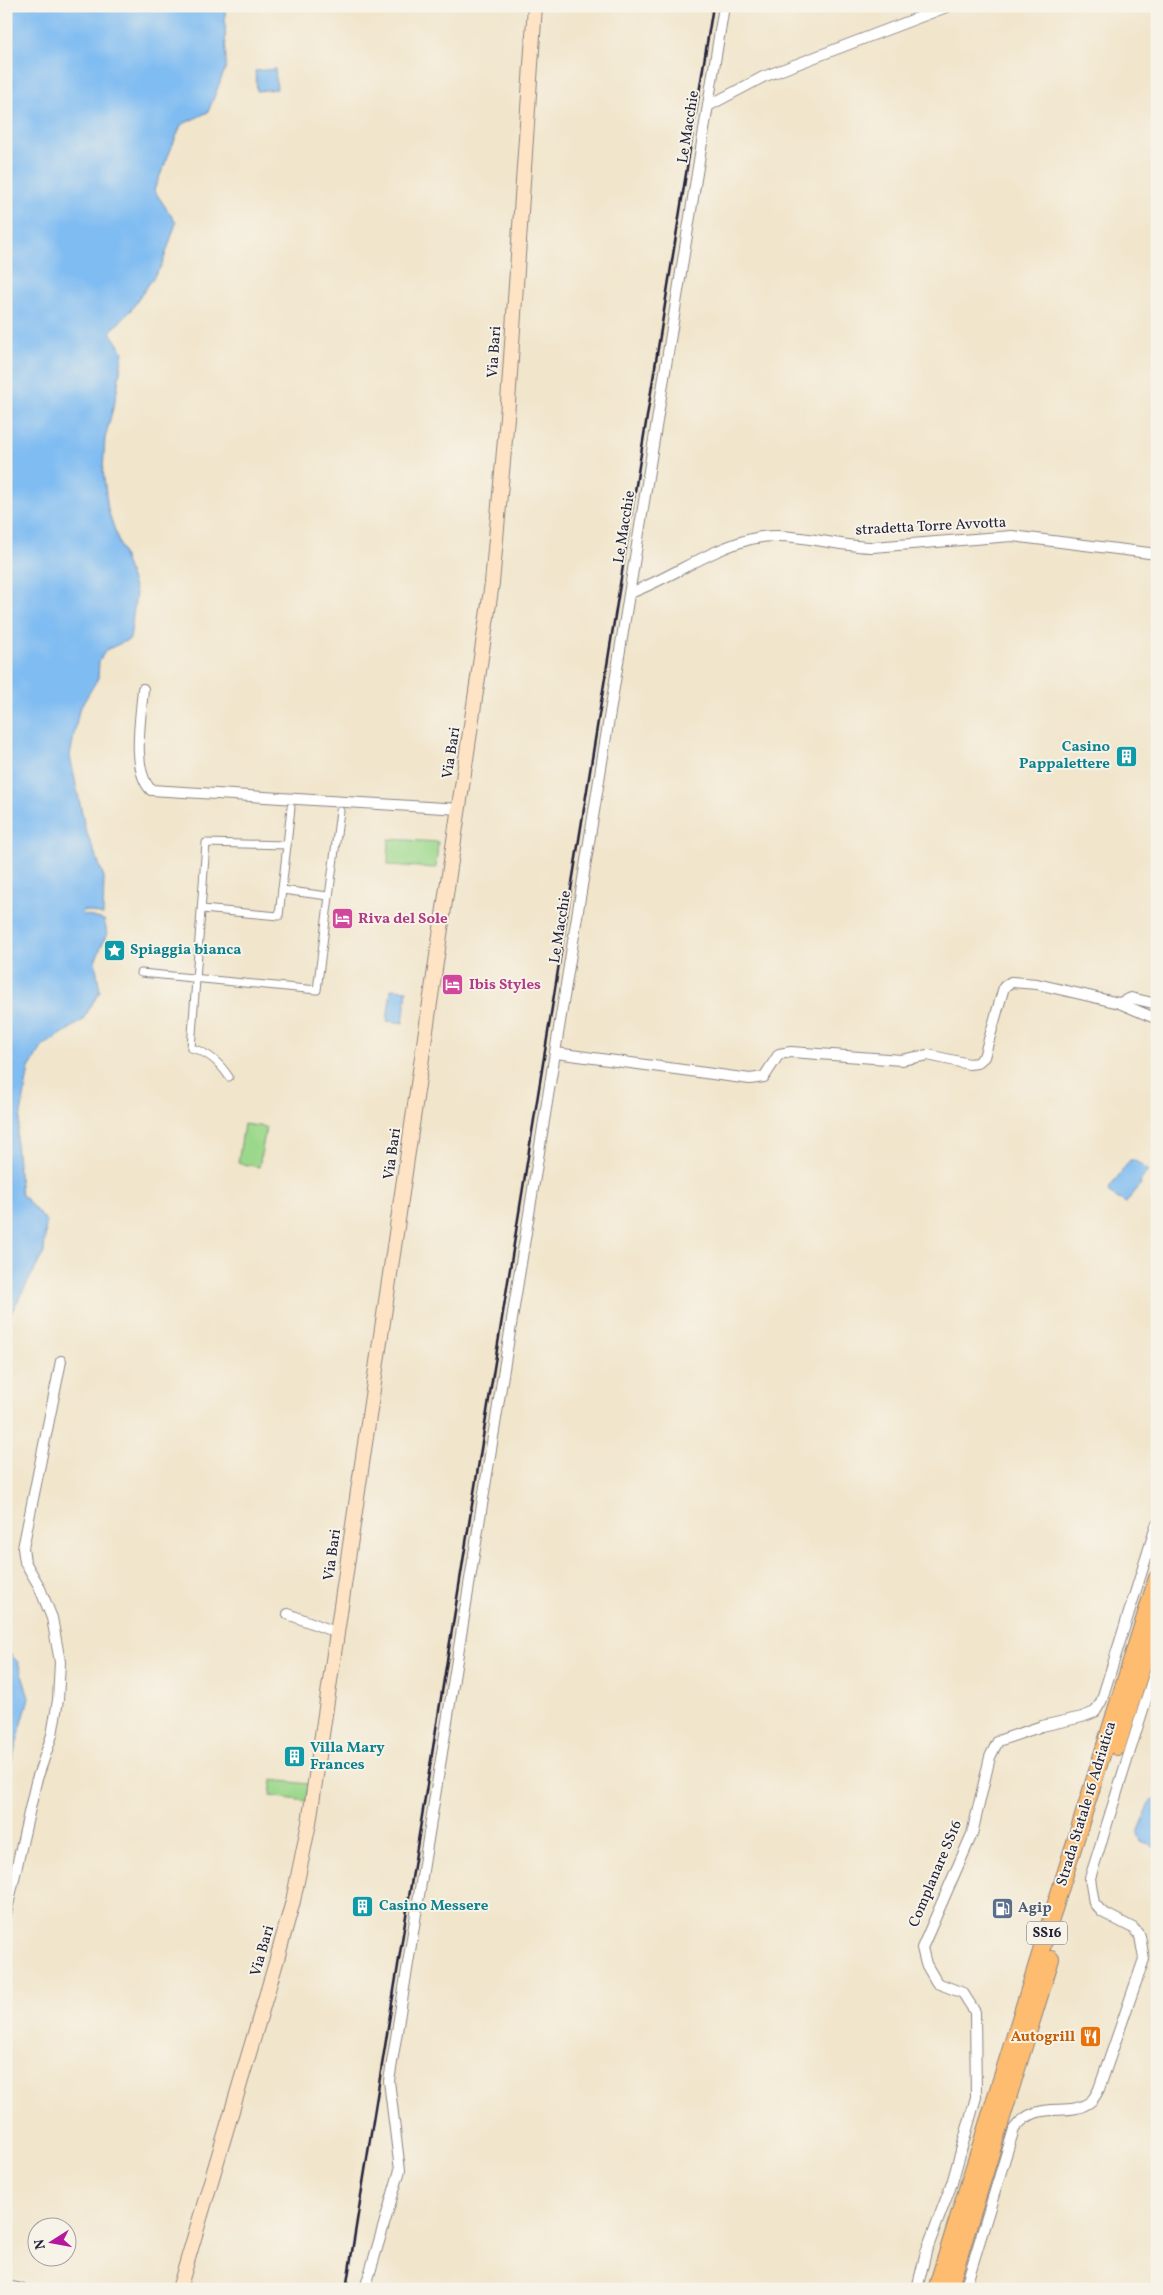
<svg xmlns="http://www.w3.org/2000/svg" width="1163" height="2295" font-family="Vollkorn,serif">
	<style>
		.green { fill: #9cd88c; stroke: #5f7d64 }
		.water { fill: #7fbcf2; stroke: #506f96 }
		.lines { fill: none; stroke-linecap: round; stroke-linejoin: round }
		.pedestrian-casing { stroke: #8a8483; stroke-width: 9 }
		.minor-casing { stroke: #8a8483; stroke-width: 12 }
		.secondary-casing { stroke: #8a8483; stroke-width: 16 }
		.trunk-casing { stroke: #8a8483; stroke-width: 18 }
		.pedestrian { stroke: #fff; stroke-width: 7 }
		.minor { stroke: #fff; stroke-width: 10 }
		.secondary { stroke: #fee4c5; stroke-width: 14 }
		.trunk { stroke: #fdbc6f; stroke-width: 16 }
		.rail { stroke: #22223b; stroke-width: 2.5 }
		.labels { text-anchor: middle; dominant-baseline: central; stroke-width: 4; stroke-linejoin: round; paint-order: stroke }
		.shield { fill: #f7f3e8; stroke: #62616f; stroke-width: 1 }
		.shield-label { font-size: 14px; font-weight: bold; fill: #22223b }
		.street-label { font-size: 15px; fill: #22223b; stroke: #f7f3e8 }
		.culture-label { font-size: 15px; font-weight: bold; fill: #0d838f; stroke: #f7f3e8; text-anchor: start }
		.hotel-label { font-size: 15px; font-weight: bold; fill: #b23c85; stroke: #f7f3e8; text-anchor: start }
		.service-label { font-size: 15px; font-weight: bold; fill: #4e5e75; stroke: #f7f3e8; text-anchor: start }
		.food-label { font-size: 15px; font-weight: bold; fill: #c56008; stroke: #f7f3e8; text-anchor: end }
	</style>
	<rect width="100%" height="100%" fill="#f7f3e8"/>
	<filter id="ink" filterUnits="userSpaceOnUse"><feTurbulence type="fractalNoise" baseFrequency=".02" numOctaves="2"/><feDisplacementMap in="SourceGraphic" scale="10" xChannelSelector="R" yChannelSelector="G"/><feConvolveMatrix kernelMatrix="1 2 1 2 8 2 1 2 1" color-interpolation-filters="sRGB"/></filter>
	<filter id="wash" filterUnits="userSpaceOnUse"><feTurbulence type="fractalNoise" baseFrequency=".0096" numOctaves="4" result="noise"/><feDisplacementMap in="SourceGraphic" scale="20" xChannelSelector="R" yChannelSelector="G"/><feGaussianBlur stdDeviation="1.12" result="paint"/><feColorMatrix in="noise" values="0 0 0 0 0 0 0 0 0 0 0 0 0 0 0 0 0 1.4 0 .05"/><feComposite in="paint" operator="in"/></filter>
	<g filter="url(#wash)">
		<rect width="100%" height="100%" fill="#f1e5cb"/>
		<!-- green -->
		<g class="green">
			<path d="M389 839 438 842 436 868 388 865Z"/>
			<path d="M244 1124 266 1127 259 1167 238 1163Z"/>
			<path d="M272 1780 309 1784 307 1801 270 1796Z"/>
		</g>
		<!-- water -->
		<g class="water">
			<path d="M6 6H225L226 67 208 112 181 125 154 190 176 223 162 265 131 310 110 332 123 352 116 397 105 438 103 470 108 510 136 593 130 639 106 650 99 661 98 678 79 710 70 756 85 828 104 877 103 915 83 910 82 914 104 920 107 933 95 961 100 991 82 1021 43 1046 29 1068 16 1143 21 1194 46 1221 44 1253 6 1322Z"/>
			<path d="M275 69 277 89 257 91 255 71Z"/>
			<path d="M391 989 407 990 403 1023 387 1021Z"/>
			<path d="M1130 1160H1134L1148 1170 1140 1182 1141 1184 1126 1203 1110 1194 1108 1190Z"/>
			<path d="M6 1650 18 1662 29 1698 6 1782Z"/>
			<path d="M1157 1796V1848L1141 1842 1138 1833 1151 1801Z"/>
		</g>
	</g>
	<g filter="url(#ink)">
		<g class="lines">
			<defs>
				<g id="pedestrian">
					<path d="M287 845 291 807"/>
					<path d="M282 890 328 896"/>
					<path d="M202 909 279 916 287 845 206 843 191 1048C207 1052 220 1063 229 1077"/>
					<path d="M141 973 317 990 340 811"/>
				</g>
				<g id="minor">
					<path d="M708 106 763 77 949 6"/>
					<path d="M630 593C671 578 708 550 751 539 787 529 835 547 873 547L1012 536 1157 554"/>
					<path d="M143 689C141 716 131 770 151 790L460 809"/>
					<path d="M1157 1004 1131 998 1119 1003 1157 1019"/>
					<path d="M556 1053 750 1079 764 1077 779 1054 791 1052 901 1060 928 1055 969 1064 977 1063 984 1057 1004 987 1011 982 1037 984 1119 1003"/>
					<path d="M288 1614 338 1633"/>
					<path d="M6 1914 36 1782 52 1735 58 1700 60 1662 52 1618 39 1586 25 1562 23 1548 61 1361"/>
					<path d="M6 2286 21 2289"/>
					<path d="M365 2289 400 2170 389 2081 724 6"/>
					<path d="M917 2289 926 2252 952 2183 976 2097 975 2012 963 1993 937 1983 926 1964 922 1948 972 1834 990 1757 998 1741 1042 1726 1082 1717 1095 1712 1101 1702 1157 1523"/>
					<path d="M965 2289 1014 2129C1039 2097 1067 2119 1090 2102 1094 2099 1097 2093 1099 2089L1144 1959 1140 1936 1133 1928 1102 1912 1094 1903 1090 1878 1157 1665"/>
				</g>
				<path id="secondary" d="M179 2289 275 1966 293 1901 309 1823 492 583 507 417 535 6"/>
				<g id="trunk">
					<path d="M1117 1747 1157 1618"/>
					<path d="M936 2289 1157 1578"/>
					<path d="M949 2289 1051 1959"/>
				</g>
			</defs>
			<!-- pedestrian casing -->
			<use href="#pedestrian" class="pedestrian-casing"/>
			<!-- minor casing -->
			<use href="#minor" class="minor-casing"/>
			<!-- secondary casing -->
			<use href="#secondary" class="secondary-casing"/>
			<!-- trunk casing -->
			<use href="#trunk" class="trunk-casing"/>
			<!-- pedestrian -->
			<use href="#pedestrian" class="pedestrian"/>
			<!-- minor -->
			<use href="#minor" class="minor"/>
			<!-- secondary -->
			<use href="#secondary" class="secondary"/>
			<!-- trunk -->
			<use href="#trunk" class="trunk"/>
			<!-- rail -->
			<path class="rail" d="M346 2289 713 6"/>
		</g>
	</g>
	<!-- icons -->
	<defs>
		<symbol id="building-square" viewBox="-11 -11 22 22"><rect x="-9" y="-9" width="18" height="18" rx="4" fill="#0f9aa8" stroke="#f7f3e8"/><path d="M-4-6H4V6H1V3H-1V6H-4ZM-2.5-4.3h1.7v1.8h-1.7ZM.8-4.3h1.7v1.8H.8ZM-2.5-1h1.7V.8h-1.7ZM.8-1h1.7V.8H.8Z" fill="#fff"/></symbol>
		<symbol id="hotel-square" viewBox="-11 -11 22 22"><rect x="-9" y="-9" width="18" height="18" rx="4" fill="#d1479c" stroke="#f7f3e8"/><path d="M-6-4.5h1.5V1H6V5H4.5V3h-9V5H-6ZM-4 0a1.8 1.8 0 1 1 3.6 0ZM.5 0V-2.5h3Q6-2.5 6 0Z" fill="#fff"/></symbol>
		<symbol id="sight-square" viewBox="-11 -11 22 22"><rect x="-9" y="-9" width="18" height="18" rx="4" fill="#0f9aa8" stroke="#f7f3e8"/><path d="M0-6L1.8-2.2L6-1.7L2.9 1.2L3.7 5.4L0 3.3L-3.7 5.4L-2.9 1.2L-6-1.7L-1.8-2.2Z" fill="#fff"/></symbol>
		<symbol id="fuel-square" viewBox="-11 -11 22 22"><rect x="-9" y="-9" width="18" height="18" rx="4" fill="#5c6f8a" stroke="#f7f3e8"/><path d="M-5.5-6h7V0h2V4h1.3V-2.5L3-4.5l.8-.8L6-3V5H2.5V1h-1V6h-7ZM-4.2-4.7v3.2H.2V-4.7Z" fill="#fff"/></symbol>
		<symbol id="restaurant-square" viewBox="-11 -11 22 22"><rect x="-9" y="-9" width="18" height="18" rx="4" fill="#e8710a" stroke="#f7f3e8"/><path d="M-5-6h1v4h1v-4h1v4h1v-4h1v5L-1.5 .5V6h-2V.5L-5-1ZM5-6V6H3V1.5H1.5Q1.5-4 5-6Z" fill="#fff"/></symbol>
	</defs>
	<g fill-rule="evenodd">
		<use href="#building-square" x="1114" y="744" width="25" height="25"/>
		<use href="#hotel-square" x="330" y="906" width="25" height="25"/>
		<use href="#sight-square" x="102" y="938" width="25" height="25"/>
		<use href="#hotel-square" x="440" y="972" width="25" height="25"/>
		<use href="#building-square" x="282" y="1744" width="25" height="25"/>
		<use href="#building-square" x="350" y="1894" width="25" height="25"/>
		<use href="#fuel-square" x="990" y="1896" width="25" height="25"/>
		<use href="#restaurant-square" x="1078" y="2024" width="25" height="25"/>
	</g>
	<g class="labels">
		<!-- shield labels -->
		<rect class="shield" x="1027" y="1921.5" width="40" height="23" rx="4"/>
		<g class="shield-label">
			<text x="1047" y="1933">SS16</text>
		</g>
		<!-- street labels -->
		<g class="street-label">
			<text transform="translate(689 127) rotate(-81)">Le Macchie</text>
			<text transform="translate(495 352) rotate(-86)">Via Bari</text>
			<text transform="translate(625 527) rotate(-81)">Le Macchie</text>
			<text transform="translate(931 527) rotate(-3)">stradetta Torre Avvotta</text>
			<text transform="translate(452 753) rotate(-81)">Via Bari</text>
			<text transform="translate(561 927) rotate(-81)">Le Macchie</text>
			<text transform="translate(393 1154) rotate(-82)">Via Bari</text>
			<text transform="translate(333 1555) rotate(-82)">Via Bari</text>
			<text transform="translate(1087 1804) rotate(-73)">Strada Statale 16 Adriatica</text>
			<text transform="translate(936 1874) rotate(-67)">Complanare SS16</text>
			<text transform="translate(263 1951) rotate(-74)">Via Bari</text>
		</g>
		<!-- culture labels -->
		<g class="culture-label">
			<text x="1110" y="747" text-anchor="end">Casino<tspan x="1110" dy="17">Pappalettere</tspan></text>
			<text x="130" y="950">Spiaggia bianca</text>
			<text x="310" y="1748">Villa Mary<tspan x="310" dy="17">Frances</tspan></text>
			<text x="379" y="1906">Casino Messere</text>
		</g>
		<!-- hotel labels -->
		<g class="hotel-label">
			<text x="358" y="919">Riva del Sole</text>
			<text x="469" y="985">Ibis Styles</text>
		</g>
		<!-- service labels -->
		<g class="service-label">
			<text x="1018" y="1908">Agip</text>
		</g>
		<!-- food labels -->
		<g class="food-label">
			<text x="1075" y="2037">Autogrill</text>
		</g>
	</g>
	<!-- margin -->
	<rect width="1163" height="2295" fill="none" stroke="#f7f3e8" stroke-width="25"/>
	<!-- north arrow -->
	<g transform="translate(52 2242) rotate(259)"><circle r="24" fill="#f7f3e8" stroke="#a29fa3"/>
	<path d="M0-4L9 19L0 12L-9 19Z" fill="#b5179e"/>
	<text y="-8" font-size="14" font-weight="bold" text-anchor="middle" fill="#22223b">N</text>
	</g>
</svg>
